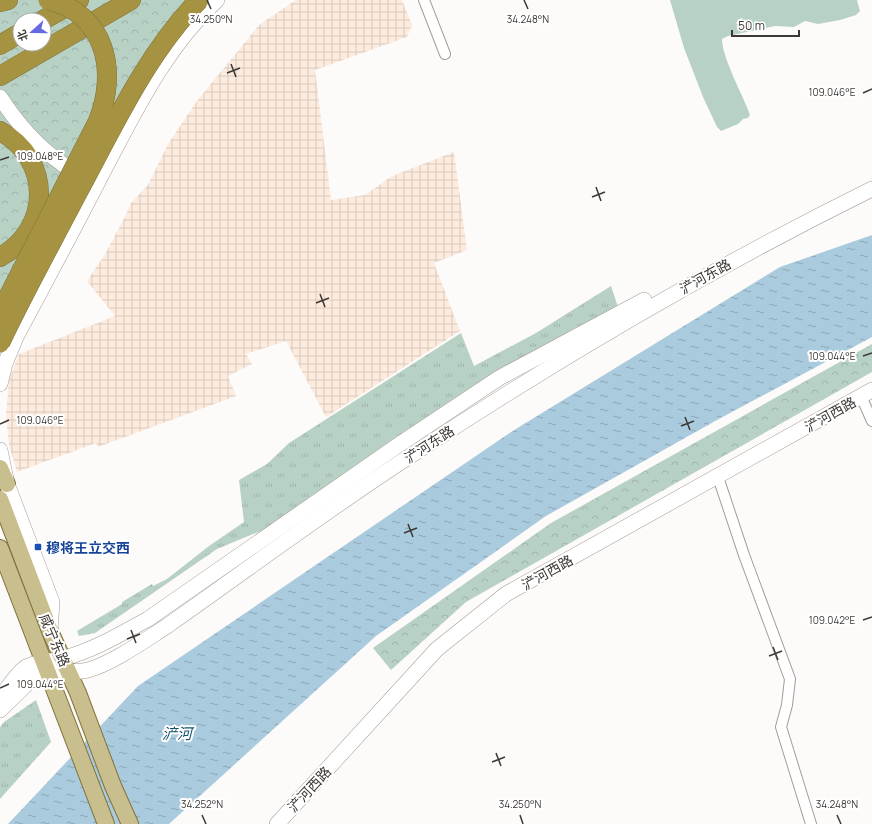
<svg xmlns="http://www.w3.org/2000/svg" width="872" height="824" font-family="Manrope,'Noto Sans SC',sans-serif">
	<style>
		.industrial { fill: url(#industrial-grid) }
		.grass { fill: #b8d1c5 }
		.forest { fill: url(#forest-crowns); fill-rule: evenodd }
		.park { fill: url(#park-tufts) }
		.water { fill: url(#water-ripples) }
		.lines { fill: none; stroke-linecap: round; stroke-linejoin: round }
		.street-casing { stroke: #a69c95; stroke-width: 12 }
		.secondary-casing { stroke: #a69c95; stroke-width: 16 }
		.primary-casing { stroke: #80733d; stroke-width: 18 }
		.highway-casing { stroke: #80733d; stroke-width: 20 }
		.street { stroke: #fff; stroke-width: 10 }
		.secondary { stroke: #fff; stroke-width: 15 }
		.primary { stroke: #c9be8d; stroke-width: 16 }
		.highway { stroke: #a59341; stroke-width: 19 }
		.highway-bridge-casing { stroke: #80733d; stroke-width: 20; stroke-linecap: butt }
		.highway-bridge { stroke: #a59341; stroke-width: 19 }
		.ticks { fill: none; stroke: #3c3835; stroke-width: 1.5 }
		.transit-dot { fill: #1a4fb4; stroke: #fff; stroke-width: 1.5 }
		.labels { text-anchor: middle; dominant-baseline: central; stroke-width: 4; stroke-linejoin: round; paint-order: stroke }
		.street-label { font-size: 14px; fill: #3c3835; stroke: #fff }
		.transit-label { font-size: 14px; font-weight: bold; fill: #164399; stroke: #fff; text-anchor: start }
		.water-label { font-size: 15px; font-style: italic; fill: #13506b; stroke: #fff }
		.ticks-label { font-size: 10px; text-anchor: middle; fill: #3c3835; stroke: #fff; stroke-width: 4; stroke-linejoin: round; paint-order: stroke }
	</style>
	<defs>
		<pattern id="industrial-grid" width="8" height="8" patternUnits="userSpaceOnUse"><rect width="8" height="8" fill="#fdebde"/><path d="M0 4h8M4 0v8" fill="none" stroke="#dacabf"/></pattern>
		<pattern id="forest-crowns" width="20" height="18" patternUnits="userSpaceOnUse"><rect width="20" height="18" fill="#b8d1c5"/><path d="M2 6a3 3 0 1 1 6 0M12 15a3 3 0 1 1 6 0" fill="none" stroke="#9fb4aa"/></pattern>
		<pattern id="park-tufts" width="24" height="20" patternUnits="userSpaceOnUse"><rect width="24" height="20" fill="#b8d1c5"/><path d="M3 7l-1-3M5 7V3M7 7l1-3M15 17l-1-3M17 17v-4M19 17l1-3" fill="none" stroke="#9fb4aa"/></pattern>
		<pattern id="water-ripples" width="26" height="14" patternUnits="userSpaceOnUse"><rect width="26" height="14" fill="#aacbde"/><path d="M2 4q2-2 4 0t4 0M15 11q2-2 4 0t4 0" fill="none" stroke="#8ca6b5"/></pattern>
	</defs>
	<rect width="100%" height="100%" fill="#fdfbfa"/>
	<!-- industrial -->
	<path class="industrial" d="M296 0H402L412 25 407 37 315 70 331 200 365 195 392 176 454 152 467 250 434 263 460 331 326 417 286 341 246 354 252 364 228 376 236 396 98 447 96 443 17 472 9 445 6 414 9 380 19 354 115 316 87 281 104 256 125 217 131 203 148 185 168 144 197 101 259 25Z"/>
	<!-- grass -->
	<path class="grass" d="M670 0H857L860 11 856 15 840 20 818 24 805 21 794 27 775 26 728 36 722 39C722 58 743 95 750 115L748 118 743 119 738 124 721 131 717 127 703 97 684 48Z"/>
	<!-- forest -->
	<g class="forest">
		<path d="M0 0H191L0 300ZM20 20H44V44H20Z"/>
		<path d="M872 344V372L466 602 391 670 373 648 551 523Z"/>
	</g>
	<!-- park -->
	<g class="park">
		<path d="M611 286 618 307 573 329 504 371 270 527 217 549 95 633 79 636 77 631 122 604V602L152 584 153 586 167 579 209 546 244 522 239 480 267 464 289 443 461 333 474 366 536 333Z"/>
		<path d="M36 700 51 742 0 799V727L4 722Z"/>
	</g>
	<!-- water -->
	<path class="water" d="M872 235V337L717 420 546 516 376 636 169 824H8L138 686 511 432 780 267Z"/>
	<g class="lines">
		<defs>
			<g id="street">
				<path d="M424 0 445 54"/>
				<path d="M861 396 872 421"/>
				<path d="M718 477 744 555 790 679 787 705 781 727 811 824"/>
			</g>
			<g id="secondary">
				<path d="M0 97C16 122 37 146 61 163 67 168 75 172 82 176"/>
				<path d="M0 384 5 364 16 337C46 281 76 225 105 168 137 108 166 47 217 0"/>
				<path d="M0 450 7 484 52 602 50 631"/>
				<path d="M0 698C7 689 17 673 26 667 38 660 54 662 68 657 96 649 122 633 148 619L397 446 499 378 644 300"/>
				<path d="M0 710 36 675C56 666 70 675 88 670 113 663 145 640 167 626 248 569 327 510 410 456 559 358 712 268 872 189"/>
				<path d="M277 824 437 649 506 594 872 390"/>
			</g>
			<g id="primary">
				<path d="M0 468 7 484"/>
				<path d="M0 499 50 631 78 693 113 786 130 824"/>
				<path d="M0 548 106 824"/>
			</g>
			<g id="highway">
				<path d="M0 2 8 0"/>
				<path d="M43 20 79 0"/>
				<path d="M0 45 20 33"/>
				<path d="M0 76 131 0"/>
				<path d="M0 131C52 159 52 229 0 257"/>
			</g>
		</defs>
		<!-- street casing -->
		<use href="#street" class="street-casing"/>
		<!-- secondary casing -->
		<use href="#secondary" class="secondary-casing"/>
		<!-- primary casing -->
		<use href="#primary" class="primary-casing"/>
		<!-- highway casing -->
		<use href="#highway" class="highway-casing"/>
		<!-- street -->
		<use href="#street" class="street"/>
		<!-- secondary -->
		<use href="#secondary" class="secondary"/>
		<!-- primary -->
		<use href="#primary" class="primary"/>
		<!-- highway -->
		<use href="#highway" class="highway"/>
		<defs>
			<g id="highway-bridge">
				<path d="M0 313 98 121C118 71 106 14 48 0"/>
				<path d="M0 343C24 292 52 242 78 192 113 127 147 53 199 0"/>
			</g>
		</defs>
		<!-- highway-bridge casing -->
		<use href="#highway-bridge" class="highway-bridge-casing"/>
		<!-- highway-bridge -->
		<use href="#highway-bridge" class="highway-bridge"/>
	</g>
	<!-- ticks -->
	<path class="ticks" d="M207 0 211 9M524 0 528 9M231 64 236 77M227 73 240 68M863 93 872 89M0 160 9 157M596 187 601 201M592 197 605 192M320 294 325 307M316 303 329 298M863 356 872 353M685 417 690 430M0 424 9 420M681 426 694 421M408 524 413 537M404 533 417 528M863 620 872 617M131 630 136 643M127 639 140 634M773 647 778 660M769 656 782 651M0 688 9 684M496 753 501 766M492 762 505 757M202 815 206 824M520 815 523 824M837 815 841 824"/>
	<!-- markers -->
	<rect class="transit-dot" x="34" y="543" width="8" height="8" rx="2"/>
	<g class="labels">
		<!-- street labels -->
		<g class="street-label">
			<text transform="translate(705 276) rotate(-29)">浐河东路</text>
			<text transform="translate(830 414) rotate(-29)">浐河西路</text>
			<text transform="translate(429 444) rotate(-33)">浐河东路</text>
			<text transform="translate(547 572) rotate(-29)">浐河西路</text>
			<text transform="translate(55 640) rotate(67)">咸宁东路</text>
			<text transform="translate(309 789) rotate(-47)">浐河西路</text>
		</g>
		<!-- transit labels -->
		<g class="transit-label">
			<text x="46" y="547">穆将王立交西</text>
		</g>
		<!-- water labels -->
		<g class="water-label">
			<text x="177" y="733">浐河</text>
		</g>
	</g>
	<g class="ticks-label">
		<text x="211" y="23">34.250°N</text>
		<text x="528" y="23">34.248°N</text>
		<text x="832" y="96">109.046°E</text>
		<text x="40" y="160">109.048°E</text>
		<text x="832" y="360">109.044°E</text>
		<text x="40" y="424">109.046°E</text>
		<text x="832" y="624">109.042°E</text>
		<text x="40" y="688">109.044°E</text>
		<text x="202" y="808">34.252°N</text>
		<text x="520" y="808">34.250°N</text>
		<text x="837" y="808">34.248°N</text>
	</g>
	<!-- north arrow -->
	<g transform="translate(32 32) rotate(249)"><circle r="19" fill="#ffffff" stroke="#b1afae"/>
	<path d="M0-3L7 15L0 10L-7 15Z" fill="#656ae3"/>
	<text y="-6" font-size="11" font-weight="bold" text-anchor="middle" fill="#3c3835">北</text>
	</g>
	<!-- scale -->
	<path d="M732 30v6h67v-6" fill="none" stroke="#3c3835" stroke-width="2"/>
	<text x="738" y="30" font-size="12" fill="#3c3835" stroke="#ffffff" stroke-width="3" paint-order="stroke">50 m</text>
</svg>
